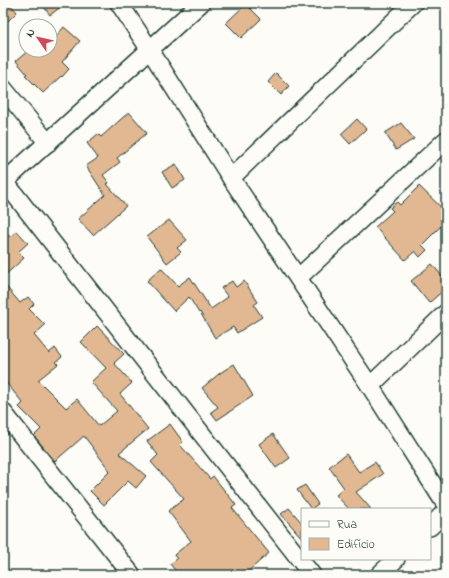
<svg xmlns="http://www.w3.org/2000/svg" width="449" height="578" font-family="'Indie Flower',sans-serif">
	<style>
		.building { fill: #e2b892; stroke: #1f3d34 }
		.lines { fill: none; stroke-linecap: round; stroke-linejoin: round }
		.minor-casing { stroke: #1f3d34; stroke-width: 20 }
		.minor { stroke: #fdfcf7; stroke-width: 17 }
	</style>
	<rect width="100%" height="100%" fill="#fdfcf7"/>
	<filter id="ink" filterUnits="userSpaceOnUse"><feTurbulence type="fractalNoise" baseFrequency=".025" numOctaves="2"/><feDisplacementMap in="SourceGraphic" scale="8" xChannelSelector="R" yChannelSelector="G"/><feConvolveMatrix kernelMatrix="1 2 1 2 8 2 1 2 1" color-interpolation-filters="sRGB"/></filter>
	<g filter="url(#ink)">
		<!-- building -->
		<g class="building">
			<path d="M3 3H9L17 12 3 26Z"/>
			<path d="M41 3H66L50 15Z"/>
			<path d="M246 4 261 19 241 38 226 23Z"/>
			<path d="M64 27 80 41 62 62 69 69 62 77 61 76 43 93 25 75 27 74 16 61 29 50H35L40 55 44 50H50V43Z"/>
			<path d="M276 73 289 86 281 95 268 82Z"/>
			<path d="M129 112 147 133 117 158 120 162 103 175 109 183 107 184 126 206 93 235 78 219 105 195 86 166 98 158 87 143 98 134 101 137Z"/>
			<path d="M357 119 366 129 350 144 341 134Z"/>
			<path d="M401 123 414 139 396 150 385 133Z"/>
			<path d="M176 164 185 180 172 188 162 172Z"/>
			<path d="M419 186 446 212V221L422 245 427 250 420 257 415 251 405 260 375 227 393 211 390 208 397 202 400 205Z"/>
			<path d="M169 220 187 240 177 248 181 252 167 263 147 237Z"/>
			<path d="M3 229 10 237 17 231 28 243 18 252 24 258 3 277Z"/>
			<path d="M432 264 446 281V288L429 303 411 281Z"/>
			<path d="M161 268 178 286 190 277 211 309 228 297 221 288 232 281 236 287 244 281 258 302 254 305 262 317 237 333 233 327 215 338 200 312 199 313 189 297 174 311 147 281Z"/>
			<path d="M3 283 20 303 28 297 34 304 29 309 45 325 34 335 49 353 55 348 62 357 56 362 58 364 38 380 66 408 77 399 99 426 117 411 91 382 106 368 81 342 97 326 124 354 114 363 132 383 120 394 148 429 119 453 146 476 136 488 128 481 104 505 90 491 110 471 84 436 55 461 34 436 41 429 19 407 23 403 3 379Z"/>
			<path d="M234 364 253 396 217 420 211 412 218 407 202 388 220 373Z"/>
			<path d="M170 424 183 442 180 445 210 479 213 476 236 505 232 508 269 553 244 575H179L170 564 177 559 174 555 191 541 168 511 184 499 151 462 158 455 147 441Z"/>
			<path d="M273 434 290 458 276 468 259 444Z"/>
			<path d="M346 454 359 472 375 462 383 474 356 492 371 509H349L336 495 344 488 329 467Z"/>
			<path d="M305 485 318 504 311 509 297 490Z"/>
			<path d="M289 508 302 523V538L281 514Z"/>
		</g>
		<g class="lines">
			<defs>
				<g id="minor">
					<path d="M119 3 150 50 231 178 370 386 446 505"/>
					<path d="M3 88 48 143"/>
					<path d="M231 178 413 3"/>
					<path d="M5 182 312 575"/>
					<path d="M3 183 201 3"/>
					<path d="M298 278 446 140"/>
					<path d="M370 386 446 313"/>
					<path d="M3 412 132 575"/>
					<path d="M430 527 446 511"/>
					<path d="M379 575 396 559"/>
				</g>
			</defs>
			<!-- minor casing -->
			<use href="#minor" class="minor-casing"/>
			<!-- minor -->
			<use href="#minor" class="minor"/>
		</g>
	</g>
	<!-- margin -->
	<rect width="449" height="578" fill="none" stroke="#fdfcf7" stroke-width="16"/>
	<rect x="8" y="8" width="433" height="562" fill="none" stroke="#1f3d34" stroke-width="1.5" filter="url(#ink)"/>
	<!-- legend -->
	<rect x="301" y="508" width="130" height="52" fill="#fdfcf7" stroke="#a4b0a9"/>
	<rect x="309" y="521" width="20" height="6" fill="#fdfcf7" stroke="#a4b0a9"/>
	<text x="337" y="528" font-size="12" fill="#1f3d34">Rua</text>
	<rect x="309" y="538" width="20" height="12" fill="#e2b892" stroke="#a4b0a9"/>
	<text x="337" y="548" font-size="12" fill="#1f3d34">Edifício</text>
	<!-- north arrow -->
	<g transform="translate(38 38) rotate(304)"><circle r="19" fill="#fdfcf7" stroke="#a4b0a9"/>
	<path d="M0-3L7 15L0 10L-7 15Z" fill="#d1495b"/>
	<text y="-6" font-size="11" font-weight="bold" text-anchor="middle" fill="#1f3d34">N</text>
	</g>
</svg>
